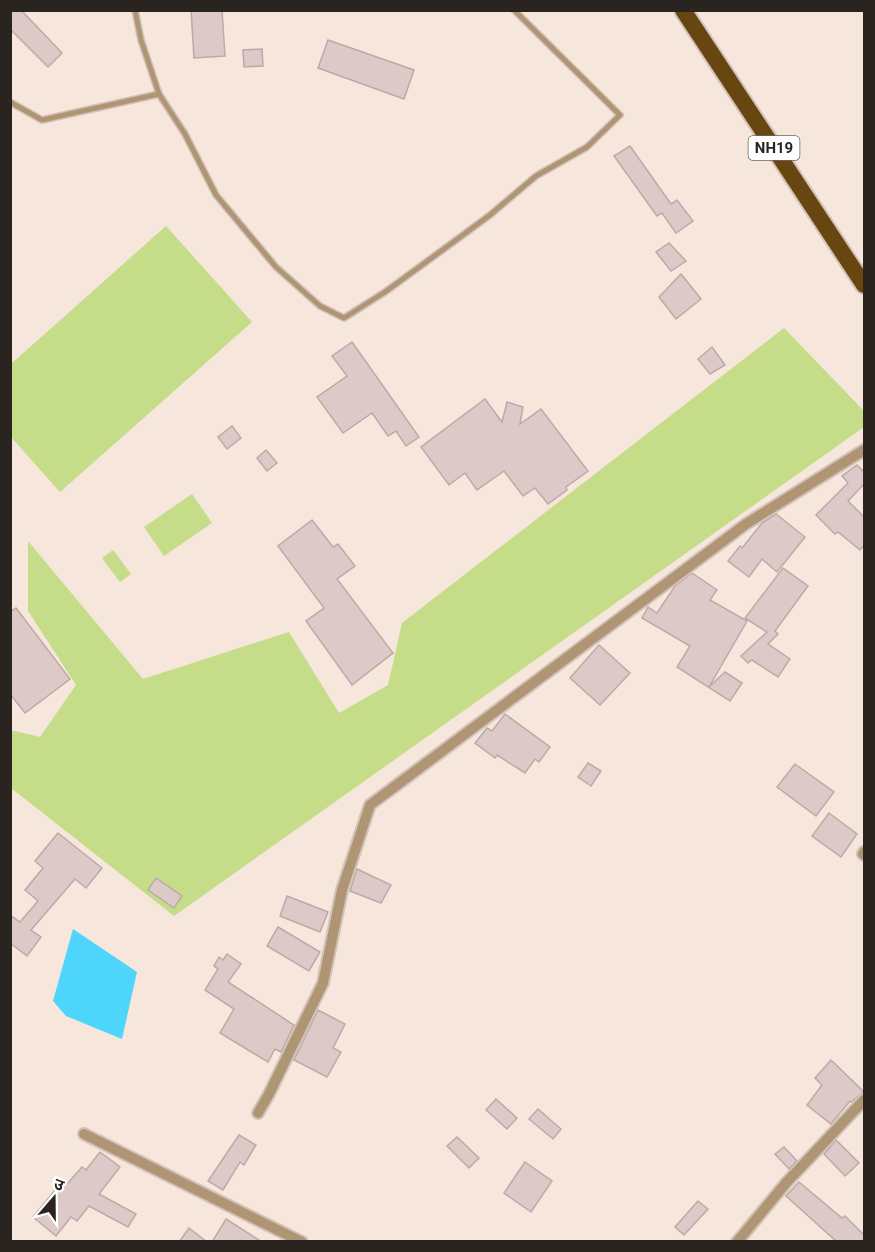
<svg xmlns="http://www.w3.org/2000/svg" width="875" height="1252" font-family="Roboto,'Noto Sans Devanagari',sans-serif">
	<style>
		.green { fill: #c5dc88 }
		.water { fill: #4ed5fc }
		.building { fill: #ddc9c8; stroke: #bda9a8; stroke-width: 1.5 }
		.lines { fill: none; stroke-linecap: round; stroke-linejoin: round }
		.service-casing { stroke: #d1c3b9; stroke-width: 8 }
		.minor-casing { stroke: #d1c3b9; stroke-width: 14 }
		.trunk-casing { stroke: #d1c3b9; stroke-width: 20 }
		.service { stroke: #af9573; stroke-width: 5 }
		.minor { stroke: #af9573; stroke-width: 10 }
		.trunk { stroke: #684610; stroke-width: 16 }
		.labels { text-anchor: middle; dominant-baseline: central; stroke-width: 4.5; stroke-linejoin: round; paint-order: stroke }
		.shield { fill: #fff; stroke: #6a6663; stroke-width: 1.5 }
		.shield-label { font-size: 15px; font-weight: bold; fill: #2a2420 }
	</style>
	<rect width="100%" height="100%" fill="#f6e6db"/>
	<!-- green -->
	<g class="green">
		<path d="M166 226 252 322 60 492 11 437V364Z"/>
		<path d="M784 328 864 411V427L174 916 11 788 10 730 40 737 76 685 28 611V541L143 679 289 632 339 713 388 685 402 623Z"/>
		<path d="M192 494 212 523 164 556 144 527Z"/>
		<path d="M113 550 131 574 120 582 102 558Z"/>
	</g>
	<!-- water -->
	<path class="water" d="M73 929 137 972 122 1039 66 1016 53 1001Z"/>
	<!-- building -->
	<g class="building">
		<path d="M10 10H21L62 53 48 67 10 29Z"/>
		<path d="M191 10H222L225 56 194 58Z"/>
		<path d="M328 40 414 70 404 99 318 68Z"/>
		<path d="M262 49 263 66 244 67 243 50Z"/>
		<path d="M630 146 671 204 677 200 693 221 676 233 662 213 657 216 614 156Z"/>
		<path d="M669 243 686 261 671 271 656 252Z"/>
		<path d="M681 274 701 299 676 319 659 297Z"/>
		<path d="M352 342 419 437 406 446 396 431 388 436 372 413 343 433 317 397 347 376 332 356Z"/>
		<path d="M712 347 725 365 710 374 698 359Z"/>
		<path d="M485 399 502 422 507 402 523 407 520 424 541 409 588 471 566 487 567 490 548 504 535 488 523 496 504 471 477 490 465 473 449 485 421 447Z"/>
		<path d="M232 426 241 438 227 449 218 437Z"/>
		<path d="M266 450 277 463 267 471 257 458Z"/>
		<path d="M857 465 864 472V484L848 501 864 517V545L860 550 838 532 835 534 816 515 848 483 842 476Z"/>
		<path d="M776 514 805 537 777 572 762 559 749 577 728 561 740 546 742 548 762 523Z"/>
		<path d="M312 520 333 547 338 544 355 566 337 579 393 653 352 685 306 621 324 608 278 546Z"/>
		<path d="M783 568 808 586 775 631 778 634 768 644 790 659 778 677 752 660 748 663 741 656 767 632 745 618Z"/>
		<path d="M692 573 717 590 710 600 747 621 709 687 725 672 742 683 730 701 677 667 690 646 642 618 648 607 657 613 675 586Z"/>
		<path d="M16 608 70 679 25 713 10 694V612Z"/>
		<path d="M599 645 630 673 600 705 570 678Z"/>
		<path d="M505 714 550 747 539 762 535 759 525 773 497 755 495 758 475 743 487 728 492 731Z"/>
		<path d="M588 763 601 771 591 786 578 777Z"/>
		<path d="M795 764 834 792 816 816 777 787Z"/>
		<path d="M829 813 857 834 841 857 812 836Z"/>
		<path d="M58 833 102 868 86 888 75 879 31 930 41 937 27 956 10 943V915L20 922 38 901 25 890 43 868 35 861Z"/>
		<path d="M357 869 391 885 381 903 350 891Z"/>
		<path d="M156 878 182 896 174 908 148 890Z"/>
		<path d="M287 896 328 912 320 932 280 916Z"/>
		<path d="M278 927 320 952 309 971 267 946Z"/>
		<path d="M227 954 241 964 228 982 294 1025 281 1052 275 1049 268 1062 220 1033 234 1009 205 990 218 969 214 966 219 957 223 960Z"/>
		<path d="M318 1010 345 1024 333 1048 341 1052 327 1077 294 1060Z"/>
		<path d="M831 1060 864 1092 851 1102 850 1101 831 1124 807 1105 822 1085 815 1078Z"/>
		<path d="M496 1099 517 1118 507 1129 486 1110Z"/>
		<path d="M538 1109 561 1129 553 1139 529 1119Z"/>
		<path d="M239 1135 256 1145 244 1165 240 1162 223 1190 208 1181Z"/>
		<path d="M457 1137 479 1158 469 1168 447 1146Z"/>
		<path d="M836 1140 859 1163 845 1176 824 1154Z"/>
		<path d="M784 1147 797 1161 789 1169 775 1154Z"/>
		<path d="M100 1152 120 1167 99 1194 136 1214 128 1227 89 1206 77 1221 71 1217 56 1236 33 1217 56 1189 60 1192 82 1167 86 1170Z"/>
		<path d="M525 1162 552 1181 531 1212 504 1193Z"/>
		<path d="M799 1182 842 1218 845 1216 864 1235V1242H837L786 1196Z"/>
		<path d="M698 1201 708 1209 684 1235 675 1227Z"/>
		<path d="M226 1219 262 1242H212Z"/>
		<path d="M189 1228 207 1242H179Z"/>
	</g>
	<g class="lines">
		<defs>
			<g id="service">
				<path d="M135 10 141 40 159 94 185 134 216 195 276 267 320 306 344 318 385 292 448 246 490 215 536 176 587 147 620 115 514 10"/>
				<path d="M10 102 42 120 159 94"/>
			</g>
			<g id="minor">
				<path d="M864 852 863 854 864 855"/>
				<path d="M258 1113 269 1094 323 983 342 890 370 805 746 524 864 450"/>
				<path d="M84 1134 302 1242"/>
				<path d="M737 1242 786 1183 864 1100"/>
			</g>
			<path id="trunk" d="M683 10 864 285"/>
		</defs>
		<!-- service casing -->
		<use href="#service" class="service-casing"/>
		<!-- minor casing -->
		<use href="#minor" class="minor-casing"/>
		<!-- trunk casing -->
		<use href="#trunk" class="trunk-casing"/>
		<!-- service -->
		<use href="#service" class="service"/>
		<!-- minor -->
		<use href="#minor" class="minor"/>
		<!-- trunk -->
		<use href="#trunk" class="trunk"/>
	</g>
	<g class="labels">
		<!-- shield labels -->
		<rect class="shield" x="748.5" y="136" width="51" height="24" rx="4.5"/>
		<g class="shield-label">
			<text x="774" y="148">NH19</text>
		</g>
	</g>
	<!-- border -->
	<rect width="875" height="1252" fill="none" stroke="#2a2420" stroke-width="24"/>
	<!-- north arrow -->
	<g transform="translate(54 1198) rotate(20)" stroke="#ffffff" stroke-width="4.5" paint-order="stroke">
	<path d="M0-4.5L10 22L0 15L-10 22Z" fill="#2a2420"/>
	<text y="-9" font-size="16" font-weight="bold" text-anchor="middle" fill="#2a2420">उ</text>
	</g>
</svg>
